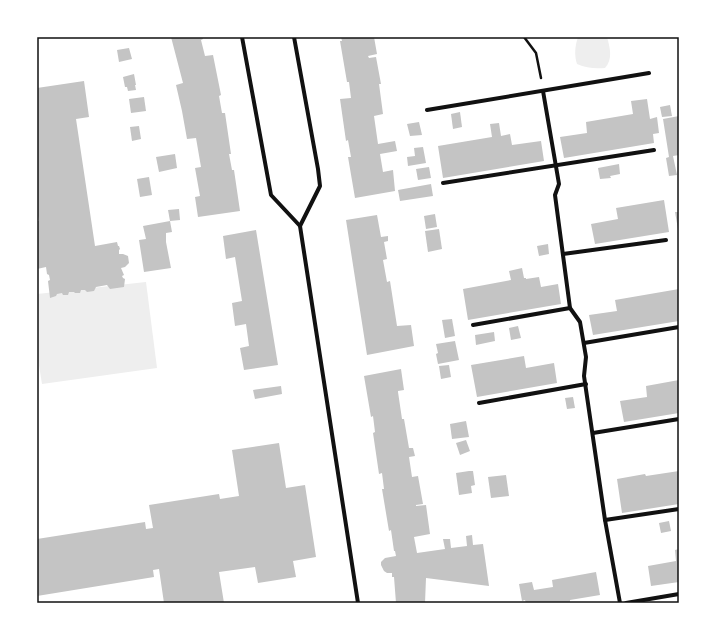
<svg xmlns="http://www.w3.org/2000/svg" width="716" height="640" font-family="Overpass,sans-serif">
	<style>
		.green { fill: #eee }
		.building { fill: #c4c4c4 }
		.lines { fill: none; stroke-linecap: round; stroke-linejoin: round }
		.path { stroke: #111; stroke-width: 2.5 }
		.minor { stroke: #111; stroke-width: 4 }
		.neatline { fill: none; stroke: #111; stroke-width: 1.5 }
	</style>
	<rect width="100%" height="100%" fill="#fff"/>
	<!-- green -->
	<g class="green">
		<path d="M578 37H607C610 48 613 59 605 68 595 69 586 68 577 64 574 55 575 46 578 37Z"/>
		<path d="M146 282 157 368 42 384 37 353V294Z"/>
	</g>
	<!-- building -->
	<g class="building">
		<path d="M171 37H203V39L201 40 205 56 213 55 221 95 219 96 222 113H225L231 154H229L232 170H234L240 211 198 217 195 197 200 196 195 168 201 167 196 138 187 139 182 111 176 85 183 83Z"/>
		<path d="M341 37H374L377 54 368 56 369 58 376 57 381 84H379L383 114 374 116 378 144 395 141 397 151 380 154 383 172 393 170 395 191 355 198 348 157H351L348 140 346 141 340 99 351 98 349 82H347L340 41H342Z"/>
		<path d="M129 48 132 59 119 62 117 50Z"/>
		<path d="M134 74 136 85H135L136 90 128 91 127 87H125L123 77Z"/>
		<path d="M84 81 89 117 76 119 95 246 117 242 118 246H119L120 249 119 250V254H123L128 256 129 263 125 267 121 268 124 275 122 276 123 278 125 279 124 287 110 289 107 285 96 287 94 291 87 292 85 290H81L80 293H75L74 292H69L68 295H63L62 293 57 294 56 296 50 298 48 281 50 280 49 275 47 274 46 267 37 269V221H39L37 210V88Z"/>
		<path d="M144 97 146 111 131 113 129 99Z"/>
		<path d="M647 99 650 119 657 117 659 133 653 134 654 143 564 158 560 137 587 133 586 122 633 114 631 101Z"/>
		<path d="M670 105 672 116 662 117 660 107Z"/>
		<path d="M460 112 462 127 453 129 451 114Z"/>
		<path d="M679 116V155L673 156 677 175 669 176 666 158 669 157 663 119Z"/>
		<path d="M419 122 422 135 410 136 407 124Z"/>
		<path d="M499 123 501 136 510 134 512 145 541 141 544 161 443 178 438 146 492 137 490 124Z"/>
		<path d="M139 126 141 139 132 141 130 127Z"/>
		<path d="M423 147 426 163 408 166 407 157 415 156 414 148Z"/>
		<path d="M175 154 177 168 159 172 156 157Z"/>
		<path d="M619 164 620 174 610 176 611 178 600 179 598 168Z"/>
		<path d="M429 167 431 178 418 180 416 169Z"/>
		<path d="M149 177 152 195 140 197 137 179Z"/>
		<path d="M431 184 433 196 400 201 398 190Z"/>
		<path d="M664 200 669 232 595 244 591 224 618 219 616 208Z"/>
		<path d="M179 209 180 220 170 221 168 210Z"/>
		<path d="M675 212H679V229H678Z"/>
		<path d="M435 214 437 227 426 229 424 216Z"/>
		<path d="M377 215 381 237 388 236V241L384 242 387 259 383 260 387 282 390 281 397 326 411 325 414 346 367 355 346 220Z"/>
		<path d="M170 221 172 232 166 233V242L171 268 144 272 139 240 146 239 143 226Z"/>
		<path d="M439 229 442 249 428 252 425 231Z"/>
		<path d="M256 230 278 365 244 370 240 348 249 346 246 324 235 326 232 303 242 301 235 257 226 259 223 236Z"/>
		<path d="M548 244 549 254 539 256 537 246Z"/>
		<path d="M522 268 524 278H526V279L539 277 541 287 558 284 561 304 468 320 463 289 511 280 509 271Z"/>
		<path d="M679 289V321L593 335 589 315 617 311 615 300Z"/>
		<path d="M452 319 455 336 445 338 442 320Z"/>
		<path d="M518 326 521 338 511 340 509 328Z"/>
		<path d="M494 332 495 341 476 345 475 335Z"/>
		<path d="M455 341 459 360 438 364 436 354 438 353 436 344Z"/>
		<path d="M524 356 526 368 554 363 557 383 477 397 471 365Z"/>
		<path d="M449 365 451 377 441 379 439 366Z"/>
		<path d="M401 369 404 390 398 391V392L402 419H404L409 448H413L415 456 409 457 412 477 418 476 423 504 416 505V506L426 505 430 534 414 537 417 553 445 549 443 539H450L451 548 467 546 466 536 472 535 473 545 483 544 489 586 426 578 425 603H396L394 577H392V573H387L384 571 381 565V562L385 558 396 556 395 551H394L391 530 389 531 382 489H384L382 473 379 474 373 433 375 432 373 416 371 417 364 376Z"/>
		<path d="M679 380V413L624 422 620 401 647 397 646 386Z"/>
		<path d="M281 386 282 394 255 399 253 390Z"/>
		<path d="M573 397 575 408 567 409 565 398Z"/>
		<path d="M466 421 469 437 452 439 450 424Z"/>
		<path d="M466 440 470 451 460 455 456 443Z"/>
		<path d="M279 443 286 488 305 485 316 557 293 561 296 577 258 583 255 567 219 572 224 603H164L159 569 153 570 154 577 37 596V539L145 522 146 529 153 528 149 505 219 494 220 499 239 496 232 450Z"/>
		<path d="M469 471H473L475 485 471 486 472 493 459 495 456 473Z"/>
		<path d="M679 471V504L622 513 617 479 645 474 646 476Z"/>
		<path d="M506 475 509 496 491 498 488 477Z"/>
		<path d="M669 521 671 531 661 533 659 523Z"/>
		<path d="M679 549V582L651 586 648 566 676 561 675 550Z"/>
		<path d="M596 572 600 595 570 600V603H526L525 600 522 601 519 584 532 582 534 590 553 587 552 580Z"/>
	</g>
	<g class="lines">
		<!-- path -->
		<path class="path" d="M524 37 536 53 541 78"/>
		<!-- minor -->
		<g class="minor">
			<path d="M242 37 271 195 300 226 358 603"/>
			<path d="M294 37 318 169 320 186 300 226"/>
			<path d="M543 91 559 184 555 195 570 308 580 322 586 357 584 376 605 520 620 603"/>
			<path d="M427 110 649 73"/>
			<path d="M443 183 654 150"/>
			<path d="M563 254 666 240"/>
			<path d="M473 325 570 308"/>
			<path d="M584 343 679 327"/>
			<path d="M479 403 586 384"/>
			<path d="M593 433 679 419"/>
			<path d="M605 520 679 509"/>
			<path d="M626 603 679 594"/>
		</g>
	</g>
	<!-- border -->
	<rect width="716" height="640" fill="none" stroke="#ffffff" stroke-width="76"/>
	<rect x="38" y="38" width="640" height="564" class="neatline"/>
</svg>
